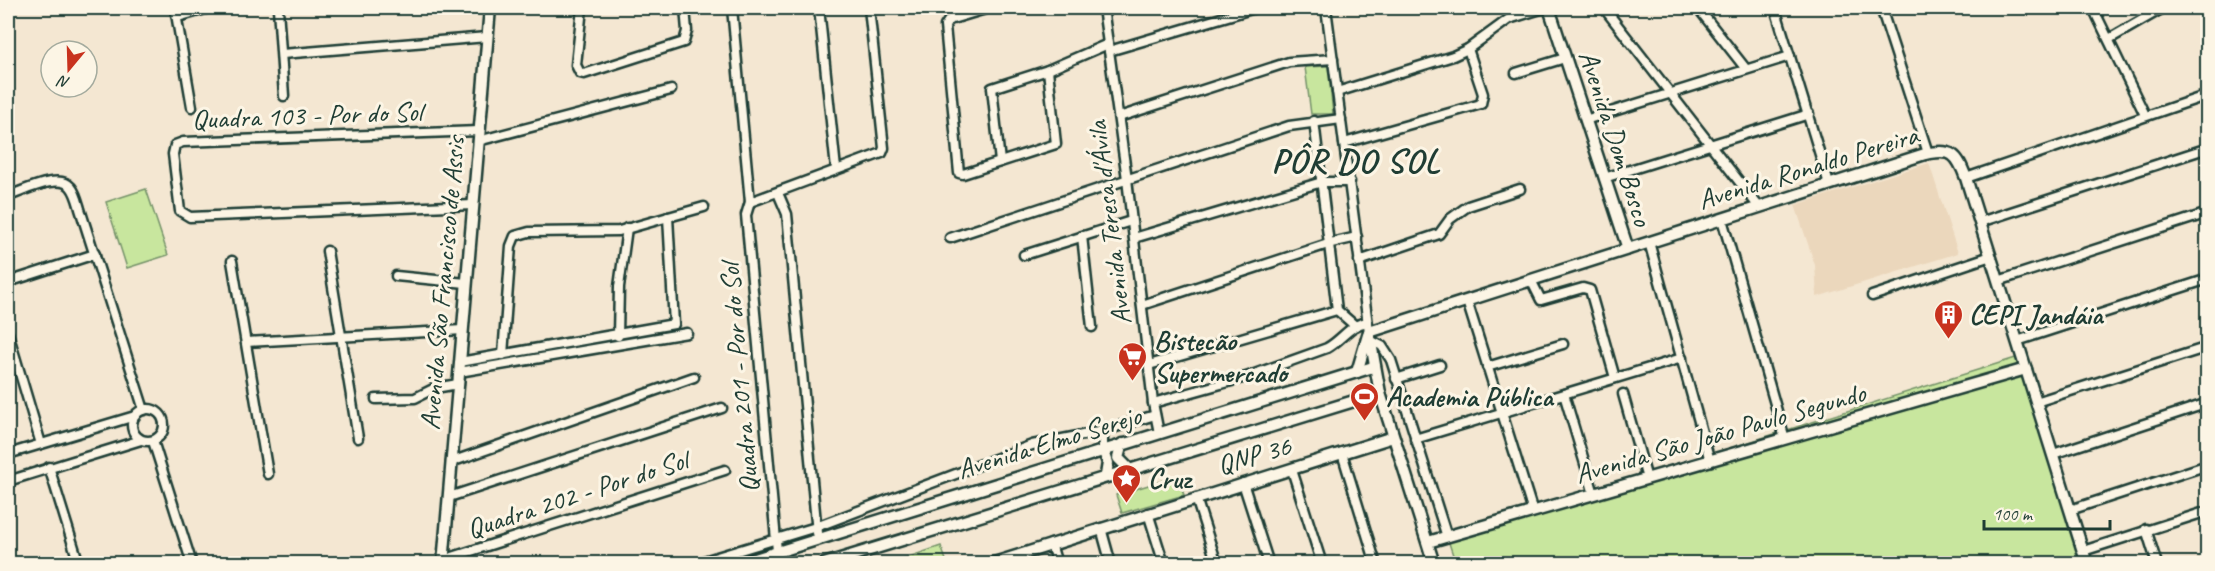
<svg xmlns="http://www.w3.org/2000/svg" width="2215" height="571" font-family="Caveat,sans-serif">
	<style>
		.built { fill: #ebd7bc }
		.green { fill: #c8e69e; stroke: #749269; stroke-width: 1.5 }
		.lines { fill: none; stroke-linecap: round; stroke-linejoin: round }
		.street-casing { stroke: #1f3d34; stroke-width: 13 }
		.secondary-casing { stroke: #1f3d34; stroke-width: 15 }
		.street { stroke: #fcf5e5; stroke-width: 8 }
		.secondary { stroke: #fcf5e5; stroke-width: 10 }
		.labels { text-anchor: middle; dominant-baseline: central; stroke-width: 6; stroke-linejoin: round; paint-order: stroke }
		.street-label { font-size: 28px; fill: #1f3d34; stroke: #fcf5e5 }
		.poi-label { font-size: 28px; font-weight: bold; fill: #1f3d34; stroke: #fcf5e5; text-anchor: start }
		.district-label { font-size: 34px; font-weight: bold; letter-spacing: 1.5px; fill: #1f3d34; stroke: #fcf5e5 }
	</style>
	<rect width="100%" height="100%" fill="#f4e7d2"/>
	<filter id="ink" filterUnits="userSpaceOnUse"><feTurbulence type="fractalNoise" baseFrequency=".0167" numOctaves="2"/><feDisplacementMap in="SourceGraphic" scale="12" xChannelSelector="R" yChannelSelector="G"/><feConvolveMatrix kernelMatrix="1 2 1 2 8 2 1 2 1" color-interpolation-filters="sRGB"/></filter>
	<g filter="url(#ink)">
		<!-- built -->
		<path class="built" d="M1929 163 1958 253 1817 297 1815 265 1795 205Z"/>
		<!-- green -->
		<g class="green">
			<path d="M1328 66 1333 114H1311L1305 67Z"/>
			<path d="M146 189 168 255 127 268 106 202Z"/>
			<path d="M2022 356 2083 563 1456 564 1447 537Z"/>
			<path d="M1178 476 1184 495 1122 513 1116 495Z"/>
			<path d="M941 546 947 563H902L900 560Z"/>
		</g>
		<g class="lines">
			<defs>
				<g id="street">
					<path d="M175 8 192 107"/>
					<path d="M278 8 284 96"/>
					<path d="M582 8 576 65 580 73 584 74 684 42 687 31 685 8"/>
					<path d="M732 8 750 202 746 215 777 551"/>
					<path d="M819 8 836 169"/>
					<path d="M989 8 949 20 945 26 959 173 963 174 1056 144 1048 70"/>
					<path d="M1103 8 1127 179 1153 403 1159 433"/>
					<path d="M1326 8 1369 332"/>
					<path d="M1604 8 1759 207"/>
					<path d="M1698 8 1746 69"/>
					<path d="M1775 8 1829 184"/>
					<path d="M1881 8 1928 153"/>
					<path d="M2093 8 2145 115"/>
					<path d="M178 17 209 8"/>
					<path d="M2109 39 2163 8"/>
					<path d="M1109 51 1255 8"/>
					<path d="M282 54 487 37"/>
					<path d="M1516 73 1565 58"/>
					<path d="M1337 92 1453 56 1468 49 1509 19 1544 8"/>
					<path d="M1119 117 1289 62 1333 59"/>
					<path d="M1585 120 1790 56"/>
					<path d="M1314 121 1337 310 1353 324"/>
					<path d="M478 141 671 90"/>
					<path d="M1344 143 1481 104 1483 94 1468 49"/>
					<path d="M1000 162 992 88 1048 70 1108 44"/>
					<path d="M1604 178 1809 114"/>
					<path d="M1966 178 2208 95"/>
					<path d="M778 193 787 214 817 533"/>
					<path d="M8 196C22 192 59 172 71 187 76 193 78 202 80 209L144 410"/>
					<path d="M750 202 882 153 884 148 869 8"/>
					<path d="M473 205 190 217 180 211 173 154 175 145 183 142 479 131"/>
					<path d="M1722 219 1785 439"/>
					<path d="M1980 222 2208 148"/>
					<path d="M1082 236 1092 327"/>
					<path d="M950 238 1289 126 1341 119"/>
					<path d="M1134 238 1322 182H1350"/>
					<path d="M1649 242 1710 461"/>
					<path d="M327 251 358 438"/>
					<path d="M1024 255 1131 221"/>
					<path d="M232 261 268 474"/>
					<path d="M1359 261 1439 234 1450 219 1468 206 1520 189"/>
					<path d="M396 276 466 283"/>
					<path d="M1531 280 1541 300 1583 288 1590 290 1615 378"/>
					<path d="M1998 281 2208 213"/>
					<path d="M8 282 95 254"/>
					<path d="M1872 296 1991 256"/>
					<path d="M1467 301 1533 512"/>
					<path d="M1142 305 1331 243 1357 237"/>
					<path d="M8 333 41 444"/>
					<path d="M618 336 619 287 627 228"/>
					<path d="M1370 340 1382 346 1391 360 1447 537"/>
					<path d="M2017 341 2208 279"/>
					<path d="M246 342 463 330"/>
					<path d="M503 355 511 246 515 236 529 232 619 231 704 207"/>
					<path d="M460 362 674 324 668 217"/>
					<path d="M1149 365 1337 310"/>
					<path d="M1487 367 1563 344"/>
					<path d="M459 372 687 333"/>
					<path d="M1396 379 1440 365"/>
					<path d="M1564 394 1594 494"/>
					<path d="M1623 394 1647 479"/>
					<path d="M376 399 415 398 435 388 458 384"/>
					<path d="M2036 402 2208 347"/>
					<path d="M1153 403 1246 377 1327 348C1343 339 1349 325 1367 322"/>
					<circle cx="148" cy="425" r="16"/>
					<path d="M1103 431V449"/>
					<path d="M1415 439 1682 358"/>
					<path d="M153 441 192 564"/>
					<path d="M1342 453 1376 564"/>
					<path d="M8 454 135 416"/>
					<path d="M2053 454 2208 403"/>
					<path d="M451 462 694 377"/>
					<path d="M49 467 79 564"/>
					<path d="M1292 470 1322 564"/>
					<path d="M8 481 141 440"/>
					<path d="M1243 483 1269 564"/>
					<path d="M449 497 722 408"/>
					<path d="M1196 498 1217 564"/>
					<path d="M2070 510 2208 465"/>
					<path d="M1148 513 1164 564"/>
					<path d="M1101 528 1111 564"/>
					<path d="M2146 529 2157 564"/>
					<path d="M1051 544 1057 564"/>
					<path d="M2083 551 2208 511"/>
					<path d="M443 560 725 470"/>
					<path d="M694 564 816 527 1032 445 1103 431 1155 415"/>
				</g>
				<g id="secondary">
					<path d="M1549 8 1628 249"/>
					<path d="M1369 332 1925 154C1952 148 1957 154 1966 178L2087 564"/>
					<path d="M1369 332 1380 393 1434 564"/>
					<path d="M1357 372 1368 335"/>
					<path d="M1122 444 1118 458 1128 468"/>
					<path d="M1103 449 1108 463 1106 475"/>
					<path d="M1428 542 2026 369"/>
					<path d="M443 564 490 8"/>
					<path d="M739 564 1373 367"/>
					<path d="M824 564 1380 393"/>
					<path d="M991 564 1393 437"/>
				</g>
			</defs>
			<!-- street casing -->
			<use href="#street" class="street-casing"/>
			<!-- secondary casing -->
			<use href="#secondary" class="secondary-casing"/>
			<!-- street -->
			<use href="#street" class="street"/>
			<!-- secondary -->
			<use href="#secondary" class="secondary"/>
		</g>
	</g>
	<!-- icons -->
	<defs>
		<symbol id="building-pin" viewBox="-11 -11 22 30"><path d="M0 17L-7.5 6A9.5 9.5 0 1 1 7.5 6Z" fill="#c8321e" stroke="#fcf5e5"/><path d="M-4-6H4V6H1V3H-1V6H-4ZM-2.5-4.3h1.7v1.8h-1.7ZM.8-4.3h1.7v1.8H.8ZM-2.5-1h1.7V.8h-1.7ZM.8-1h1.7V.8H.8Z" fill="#fff"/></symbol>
		<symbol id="supermarket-pin" viewBox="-11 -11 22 30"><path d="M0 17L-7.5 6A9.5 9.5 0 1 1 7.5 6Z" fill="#c8321e" stroke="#fcf5e5"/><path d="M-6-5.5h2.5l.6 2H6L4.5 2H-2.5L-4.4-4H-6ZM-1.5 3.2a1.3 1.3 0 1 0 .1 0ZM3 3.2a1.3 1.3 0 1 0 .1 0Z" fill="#fff"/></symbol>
		<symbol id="stadium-pin" viewBox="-11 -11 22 30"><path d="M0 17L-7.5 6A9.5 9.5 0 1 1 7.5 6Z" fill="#c8321e" stroke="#fcf5e5"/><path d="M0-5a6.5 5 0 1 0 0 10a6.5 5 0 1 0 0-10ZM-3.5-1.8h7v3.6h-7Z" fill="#fff"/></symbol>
		<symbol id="sight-pin" viewBox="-11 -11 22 30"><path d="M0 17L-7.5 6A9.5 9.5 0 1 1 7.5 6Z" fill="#c8321e" stroke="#fcf5e5"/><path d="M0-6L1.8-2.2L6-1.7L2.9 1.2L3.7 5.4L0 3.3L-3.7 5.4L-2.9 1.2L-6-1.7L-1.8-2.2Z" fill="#fff"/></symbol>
	</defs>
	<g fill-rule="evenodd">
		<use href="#building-pin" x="1932" y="298" width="33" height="45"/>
		<use href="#supermarket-pin" x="1116" y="340" width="33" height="45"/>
		<use href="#stadium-pin" x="1348" y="380" width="33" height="45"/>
		<use href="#sight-pin" x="1110" y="462" width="33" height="45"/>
	</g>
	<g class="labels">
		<!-- street labels -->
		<g class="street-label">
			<text transform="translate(307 115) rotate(-2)">Quadra 103 - Por do Sol</text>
			<text transform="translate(1616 138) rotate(72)">Avenida Dom Bosco</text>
			<text transform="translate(1808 167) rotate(-17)">Avenida Ronaldo Pereira</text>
			<text transform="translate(1109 223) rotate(-97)">Avenida Teresa d'Ávila</text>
			<text transform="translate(442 283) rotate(-85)">Avenida São Francisco de Assis</text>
			<text transform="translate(739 378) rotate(-95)">Quadra 201 - Por do Sol</text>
			<text transform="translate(1720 433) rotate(-16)">Avenida São João Paulo Segundo</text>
			<text transform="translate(1049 442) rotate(-17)">Avenida Elmo Serejo</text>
			<text transform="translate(1254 455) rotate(-16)">QNP 36</text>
			<text transform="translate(577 494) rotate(-18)">Quadra 202 - Por do Sol</text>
		</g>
		<!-- poi labels -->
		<g class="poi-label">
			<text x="1969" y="314">CEPI Jandáia</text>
			<text x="1154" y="340">Bistecão<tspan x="1154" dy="32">Supermercado</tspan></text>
			<text x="1386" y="396">Academia Pública</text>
			<text x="1148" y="478">Cruz</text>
		</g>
		<!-- district labels -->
		<g class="district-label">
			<text x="1356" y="160">PÔR DO SOL</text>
		</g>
	</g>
	<!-- margin -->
	<rect width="2215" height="571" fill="none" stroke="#fcf5e5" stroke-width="30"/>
	<rect x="15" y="15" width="2185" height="541" fill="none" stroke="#1f3d34" stroke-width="2" filter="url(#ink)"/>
	<!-- north arrow -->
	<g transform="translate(69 69) rotate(199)"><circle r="28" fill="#fcf5e5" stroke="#a4ab9e" stroke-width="1.5"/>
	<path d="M0-4.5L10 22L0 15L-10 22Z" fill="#c8321e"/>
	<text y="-9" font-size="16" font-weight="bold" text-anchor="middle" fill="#1f3d34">N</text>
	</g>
	<!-- scale -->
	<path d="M1984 520v9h126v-9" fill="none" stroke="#1f3d34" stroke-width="3"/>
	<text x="1993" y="520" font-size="18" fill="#1f3d34" stroke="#fcf5e5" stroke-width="4.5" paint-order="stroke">100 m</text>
</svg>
